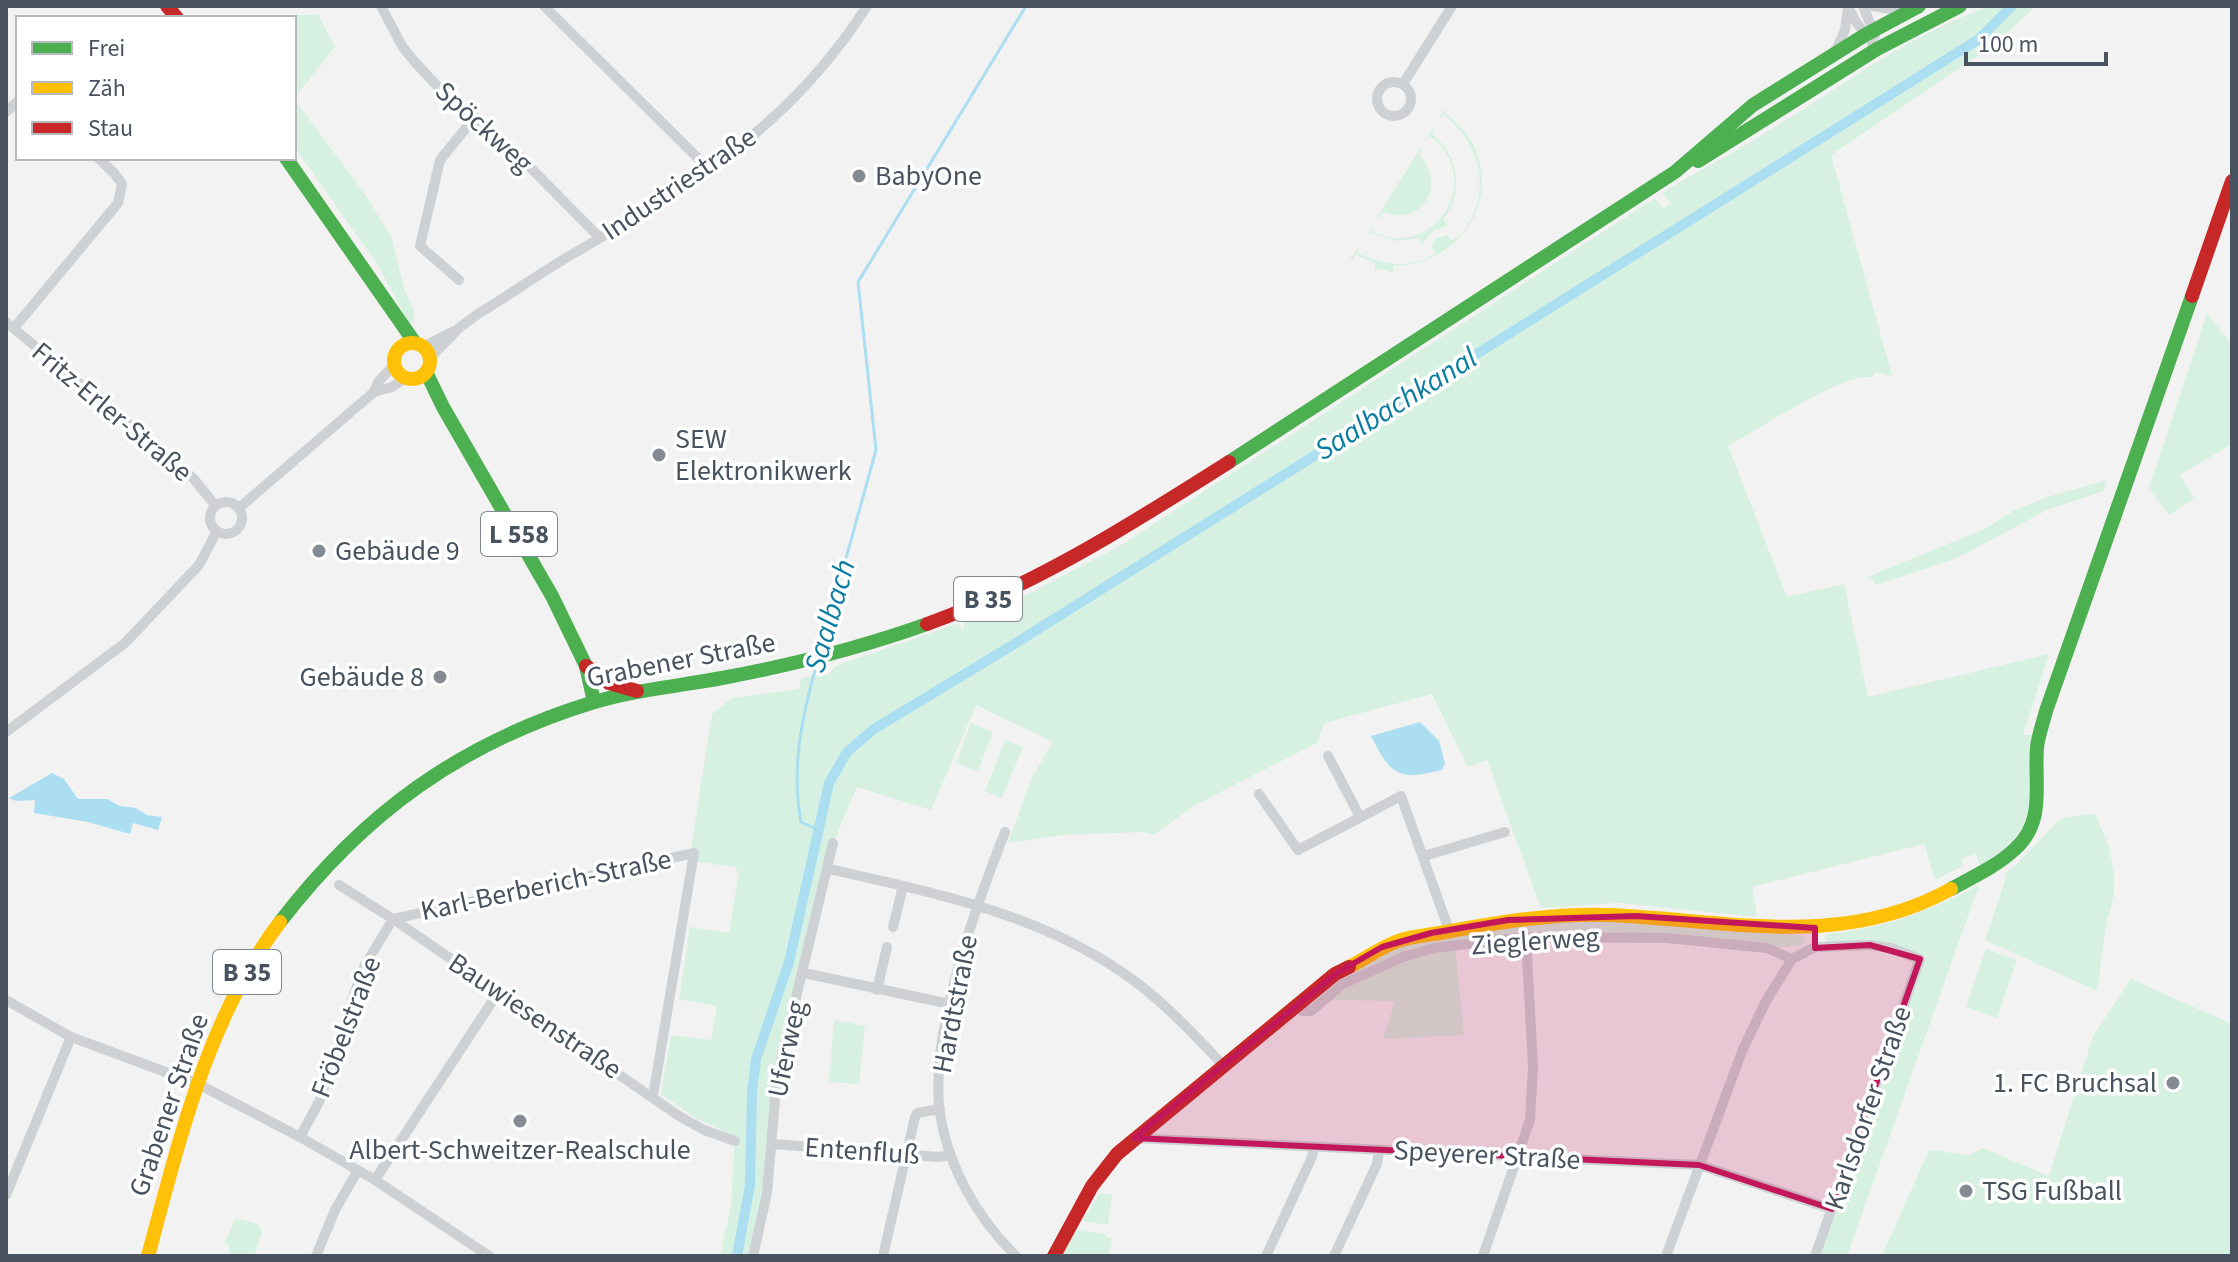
<svg xmlns="http://www.w3.org/2000/svg" width="2238" height="1262" font-family="'Source Sans 3',sans-serif">
	<style>
		.green { fill: #d6f1e2 }
		.water { fill: #aadef0 }
		.lines { fill: none; stroke-linecap: round; stroke-linejoin: round }
		.stream { stroke: #aadef0; stroke-width: 3 }
		.canal { stroke: #aadef0; stroke-width: 10 }
		.street { stroke: #ced1d3; stroke-width: 10 }
		.fast { stroke: #4caf50; stroke-width: 14 }
		.slow { stroke: #ffc107; stroke-width: 14 }
		.jam { stroke: #c62828; stroke-width: 14 }
		.marked { fill: #c2185b; fill-opacity: 0.2; stroke: #c2185b; stroke-width: 6; stroke-linejoin: round }
		.poi-dot { fill: #848b92; stroke: #fff; stroke-width: 3 }
		.labels { text-anchor: middle; dominant-baseline: central; stroke-width: 7; stroke-linejoin: round; paint-order: stroke }
		.shield { fill: #fff; stroke: #7f878f; stroke-width: 2 }
		.shield-label { font-size: 26px; font-weight: bold; fill: #48535f }
		.street-label { font-size: 28px; fill: #48535f; stroke: #fff }
		.poi-label { font-size: 28px; fill: #48535f; stroke: #fff; text-anchor: start }
		.water-label { font-size: 30px; font-style: italic; fill: #097ca2; stroke: #fff }
	</style>
	<rect width="100%" height="100%" fill="#f2f2f2"/>
	<!-- green -->
	<g class="green">
		<path d="M1990 6H2036L1995 44 1831 155 1892 376 1876 372 1872 377C1844 372 1756 431 1728 446L1787 597 1844 584 1868 697 2049 654 2023 735H2033C2033 796 2039 832 1980 865L1976 854 1963 858 1962 866 1935 880 1924 844 1752 887 1757 917 1619 903 1541 908 1487 760 1468 767 1432 694 1324 723 1317 743 1195 805 1154 835 1144 832 1063 835 1008 843 1032 777 1053 742 976 705 931 810 857 787 840 826 826 867 781 1041 766 1174 749 1256H720L731 1207 735 1136 697 1119 661 1094 671 1035 711 1040 717 1006 679 999 690 927 729 933 738 876 736 867 689 861 712 714 732 698 799 689 801 678 830 674 835 666 959 623 963 632 964 622 1028 594 1123 544 1655 198 1663 209 1670 204 1663 192C1702 169 1742 148 1780 124 1848 81 1914 33 1990 6Z"/>
		<path d="M250 15H318L335 46 298 94 294 89V18H247Z"/>
		<path d="M294 99 366 196 392 238 405 292 414 309V321L409 323 377 264 294 146Z"/>
		<path d="M1447 106 1445 113C1516 165 1478 263 1394 266L1393 273 1384 269 1375 270V263L1356 255 1352 260 1350 259 1359 246 1357 253C1381 264 1414 271 1436 252L1431 248 1436 238 1448 235 1451 240C1462 236 1467 227 1472 217 1490 180 1475 139 1444 115L1439 119Z"/>
		<path d="M1433 128H1435L1432 134C1460 157 1464 190 1443 220L1448 225 1433 231 1422 244 1419 238 1398 241 1369 233 1365 239 1373 225 1371 231C1434 263 1487 178 1430 136L1425 141Z"/>
		<path d="M1420 149H1422L1419 155C1448 184 1422 228 1383 212L1379 218 1377 217Z"/>
		<path d="M2207 313 2232 345V444L2180 475 2194 499 2169 515 2149 488Z"/>
		<path d="M2107 480 2104 491 2047 510 1957 558 1876 585 1869 576 1985 529 2013 511 2044 498Z"/>
		<path d="M971 723 993 732 978 771 956 763Z"/>
		<path d="M1005 740 1023 747 1002 798 985 791Z"/>
		<path d="M2089 814 2096 815 2109 848 2114 872V894L2106 926 2097 991 1985 940 2006 878 2005 873 2016 865 2057 822 2064 818Z"/>
		<path d="M1979 885 1847 1256H1820L1926 956C1895 942 1863 938 1829 943L1824 938 1827 934C1882 929 1930 911 1979 885Z"/>
		<path d="M1607 915 1755 927 1803 936 1805 940 1800 946 1767 948 1607 935 1455 946 1464 1035 1383 1039 1395 1001 1326 1000 1311 1011 1295 1006 1382 947 1448 930Z"/>
		<path d="M1986 949 2017 960 1997 1018 1966 1007Z"/>
		<path d="M2131 979 2232 1024V1256H1882L1929 1150 1969 1155 1983 1148 2049 1176 2093 1036Z"/>
		<path d="M834 1020 865 1026 859 1084 829 1082Z"/>
		<path d="M1099 1194H1112L1108 1225 1083 1221Z"/>
		<path d="M236 1218 258 1224 262 1232 254 1256H230L229 1245 224 1243Z"/>
		<path d="M1077 1230 1106 1234V1237L1112 1238 1109 1256H1063Z"/>
	</g>
	<!-- water -->
	<g class="water">
		<path d="M1420 722 1439 741 1445 763 1442 770C1397 781 1391 775 1371 736Z"/>
		<path d="M52 773 64 779 78 799H107L120 806 136 808 147 815 162 817 158 830 133 823 130 834 88 822 34 813 35 800 16 801 9 798Z"/>
	</g>
	<g class="lines">
		<!-- stream -->
		<g class="stream">
			<path d="M820 652 876 450 858 282 1026 6"/>
			<path d="M817 663C802 716 791 766 801 822L818 830"/>
		</g>
		<!-- canal -->
		<path class="canal" d="M737 1256 750 1185 752 1092 756 1059 789 962 829 783 847 752 874 729 1016 643 1979 39 2012 6"/>
		<!-- street -->
		<g class="street">
			<path d="M381 6 402 46 413 60 440 89 513 150 600 238"/>
			<path d="M544 6 710 170"/>
			<path d="M1848 6 1856 22 1877 49"/>
			<path d="M1863 6 1875 35"/>
			<path d="M1873 6 1897 10 1907 8"/>
			<path d="M1836 50 1845 30 1848 8"/>
			<circle cx="1394" cy="99" r="17"/>
			<path d="M1403 84 1452 6"/>
			<path d="M6 112 18 101"/>
			<path d="M459 280 420 246 440 160 475 117"/>
			<path d="M6 322 193 478 215 505"/>
			<path d="M14 328 118 203 122 184 114 173 98 158"/>
			<path d="M423 347 454 331"/>
			<path d="M430 358 459 328 478 314C509 295 539 274 571 255 692 184 789 128 867 6"/>
			<path d="M374 392 392 387 405 378"/>
			<circle cx="226" cy="518" r="16"/>
			<path d="M239 508 374 392 378 382 394 365"/>
			<path d="M6 732 125 643 199 565 217 531"/>
			<path d="M1328 756 1360 817"/>
			<path d="M1259 794 1298 850 1401 796 1449 930"/>
			<path d="M1005 832C976 906 932 1025 939 1105 945 1162 976 1217 1016 1256"/>
			<path d="M1424 856 1505 832"/>
			<path d="M829 869C945 895 1067 919 1159 1001 1182 1021 1203 1044 1224 1066"/>
			<path d="M339 885 393 919 679 1116 704 1130 735 1141"/>
			<path d="M893 927 903 886"/>
			<path d="M804 973 950 1004"/>
			<path d="M877 990 887 947"/>
			<path d="M6 1000 71 1037 198 1084 300 1137 375 1180 489 1256"/>
			<path d="M1295 1006 1303 1011H1311L1343 984 1403 957 1434 948 1526 937 1667 938 1767 948 1792 959"/>
			<path d="M300 1137 320 1100 362 970 393 919 694 853 653 1096"/>
			<path d="M1134 1138 1699 1165 1832 1209"/>
			<path d="M773 1144 939 1157 951 1155"/>
			<path d="M375 1180 499 991"/>
			<path d="M6 1195 71 1037"/>
			<path d="M316 1256 335 1210 358 1170"/>
			<path d="M753 1256 767 1193 777 1077 833 843"/>
			<path d="M883 1256 915 1117 917 1113 940 1109"/>
			<path d="M1266 1256 1312 1157 1314 1147"/>
			<path d="M1334 1256 1377 1164 1379 1150"/>
			<path d="M1483 1256 1530 1120 1533 1067 1526 937"/>
			<path d="M1666 1256 1743 1049 1766 1001 1792 959 1815 947 1870 945 1891 948 1920 959 1815 1256"/>
		</g>
		<!-- fast -->
		<g class="fast">
			<path d="M286 158 415 343"/>
			<path d="M1698 161 1877 49 1960 6"/>
			<path d="M426 372 443 407 552 596 586 666 594 702"/>
			<path d="M1229 462 1675 172 1753 105 1865 35 1919 6"/>
			<path d="M1951 889C1973 877 1997 866 2015 849 2046 821 2034 784 2037 748 2038 736 2043 723 2046 711L2192 296"/>
			<path d="M280 922C364 813 459 744 591 703 633 690 679 686 722 678 792 665 860 648 927 624"/>
		</g>
		<!-- slow -->
		<g class="slow">
			<circle cx="412" cy="361" r="18"/>
			<path d="M1349 967C1365 959 1381 947 1398 941 1412 936 1430 935 1446 932 1499 922 1555 913 1609 915 1727 920 1841 950 1951 889"/>
			<path d="M148 1256C179 1142 207 1018 280 922"/>
		</g>
		<!-- jam -->
		<g class="jam">
			<path d="M167 6 177 18"/>
			<path d="M2192 296 2232 181"/>
			<path d="M927 624C1034 586 1133 523 1229 462"/>
			<path d="M586 666 609 683 637 691"/>
			<path d="M1054 1256 1092 1186 1117 1154 1335 974 1349 967"/>
		</g>
	</g>
	<!-- marked area -->
	<path class="marked" d="M1636 916 1815 928V948L1870 945 1920 959 1832 1209 1699 1165 1134 1138 1335 974 1382 947 1431 933 1508 920Z"/>
	<!-- markers -->
	<g class="poi-dot">
		<circle cx="859" cy="176" r="8"/>
		<circle cx="659" cy="455" r="8"/>
		<circle cx="319" cy="551" r="8"/>
		<circle cx="440" cy="677" r="8"/>
		<circle cx="2173" cy="1083" r="8"/>
		<circle cx="520" cy="1121" r="8"/>
		<circle cx="1966" cy="1191" r="8"/>
	</g>
	<g class="labels">
		<!-- shield labels -->
		<g class="shield">
			<rect x="481" y="512" width="76" height="44" rx="6"/>
			<rect x="954" y="577" width="68" height="44" rx="6"/>
			<rect x="213" y="950" width="68" height="44" rx="6"/>
		</g>
		<g class="shield-label">
			<text x="519" y="534">L 558</text>
			<text x="988" y="599">B 35</text>
			<text x="247" y="972">B 35</text>
		</g>
		<!-- street labels -->
		<g class="street-label">
			<text transform="translate(484 127) rotate(42)">Spöckweg</text>
			<text transform="translate(679 184) rotate(-34)">Industriestraße</text>
			<text transform="translate(112 412) rotate(40)">Fritz-Erler-Straße</text>
			<text transform="translate(681 660) rotate(-11)">Grabener Straße</text>
			<text transform="translate(546 885) rotate(-12)">Karl-Berberich-Straße</text>
			<text transform="translate(1535 941) rotate(-4)">Zieglerweg</text>
			<text transform="translate(955 1004) rotate(-79)">Hardtstraße</text>
			<text transform="translate(535 1016) rotate(34)">Bauwiesenstraße</text>
			<text transform="translate(346 1027) rotate(-69)">Fröbelstraße</text>
			<text transform="translate(787 1049) rotate(-78)">Uferweg</text>
			<text transform="translate(169 1105) rotate(-71)">Grabener Straße</text>
			<text transform="translate(1868 1108) rotate(-71)">Karlsdorfer Straße</text>
			<text transform="translate(862 1151) rotate(4)">Entenfluß</text>
			<text transform="translate(1487 1155) rotate(3)">Speyerer Straße</text>
		</g>
		<!-- poi labels -->
		<g class="poi-label">
			<text x="875" y="176">BabyOne</text>
			<text x="675" y="439">SEW<tspan x="675" dy="32">Elektronikwerk</tspan></text>
			<text x="335" y="551">Gebäude 9</text>
			<text x="424" y="677" text-anchor="end">Gebäude 8</text>
			<text x="2157" y="1083" text-anchor="end">1. FC Bruchsal</text>
			<text x="520" y="1150" text-anchor="middle">Albert-Schweitzer-Realschule</text>
			<text x="1982" y="1191">TSG Fußball</text>
		</g>
		<!-- water labels -->
		<g class="water-label">
			<text transform="translate(1396 404) rotate(-32)">Saalbachkanal</text>
			<text transform="translate(830 616) rotate(-74)">Saalbach</text>
		</g>
	</g>
	<!-- border -->
	<rect width="2238" height="1262" fill="none" stroke="#48535f" stroke-width="16"/>
	<!-- legend -->
	<rect x="16" y="16" width="280" height="144" fill="#ffffff" stroke="#b6babf" stroke-width="2"/>
	<rect x="32" y="42" width="40" height="12" fill="#4caf50" stroke="#b6babf" stroke-width="2"/>
	<text x="88" y="56" font-size="24" fill="#48535f">Frei</text>
	<rect x="32" y="82" width="40" height="12" fill="#ffc107" stroke="#b6babf" stroke-width="2"/>
	<text x="88" y="96" font-size="24" fill="#48535f">Zäh</text>
	<rect x="32" y="122" width="40" height="12" fill="#c62828" stroke="#b6babf" stroke-width="2"/>
	<text x="88" y="136" font-size="24" fill="#48535f">Stau</text>
	<!-- scale -->
	<path d="M1966 52v12h140v-12" fill="none" stroke="#48535f" stroke-width="4"/>
	<text x="1978" y="52" font-size="24" fill="#48535f" stroke="#ffffff" stroke-width="6" paint-order="stroke">100 m</text>
</svg>
